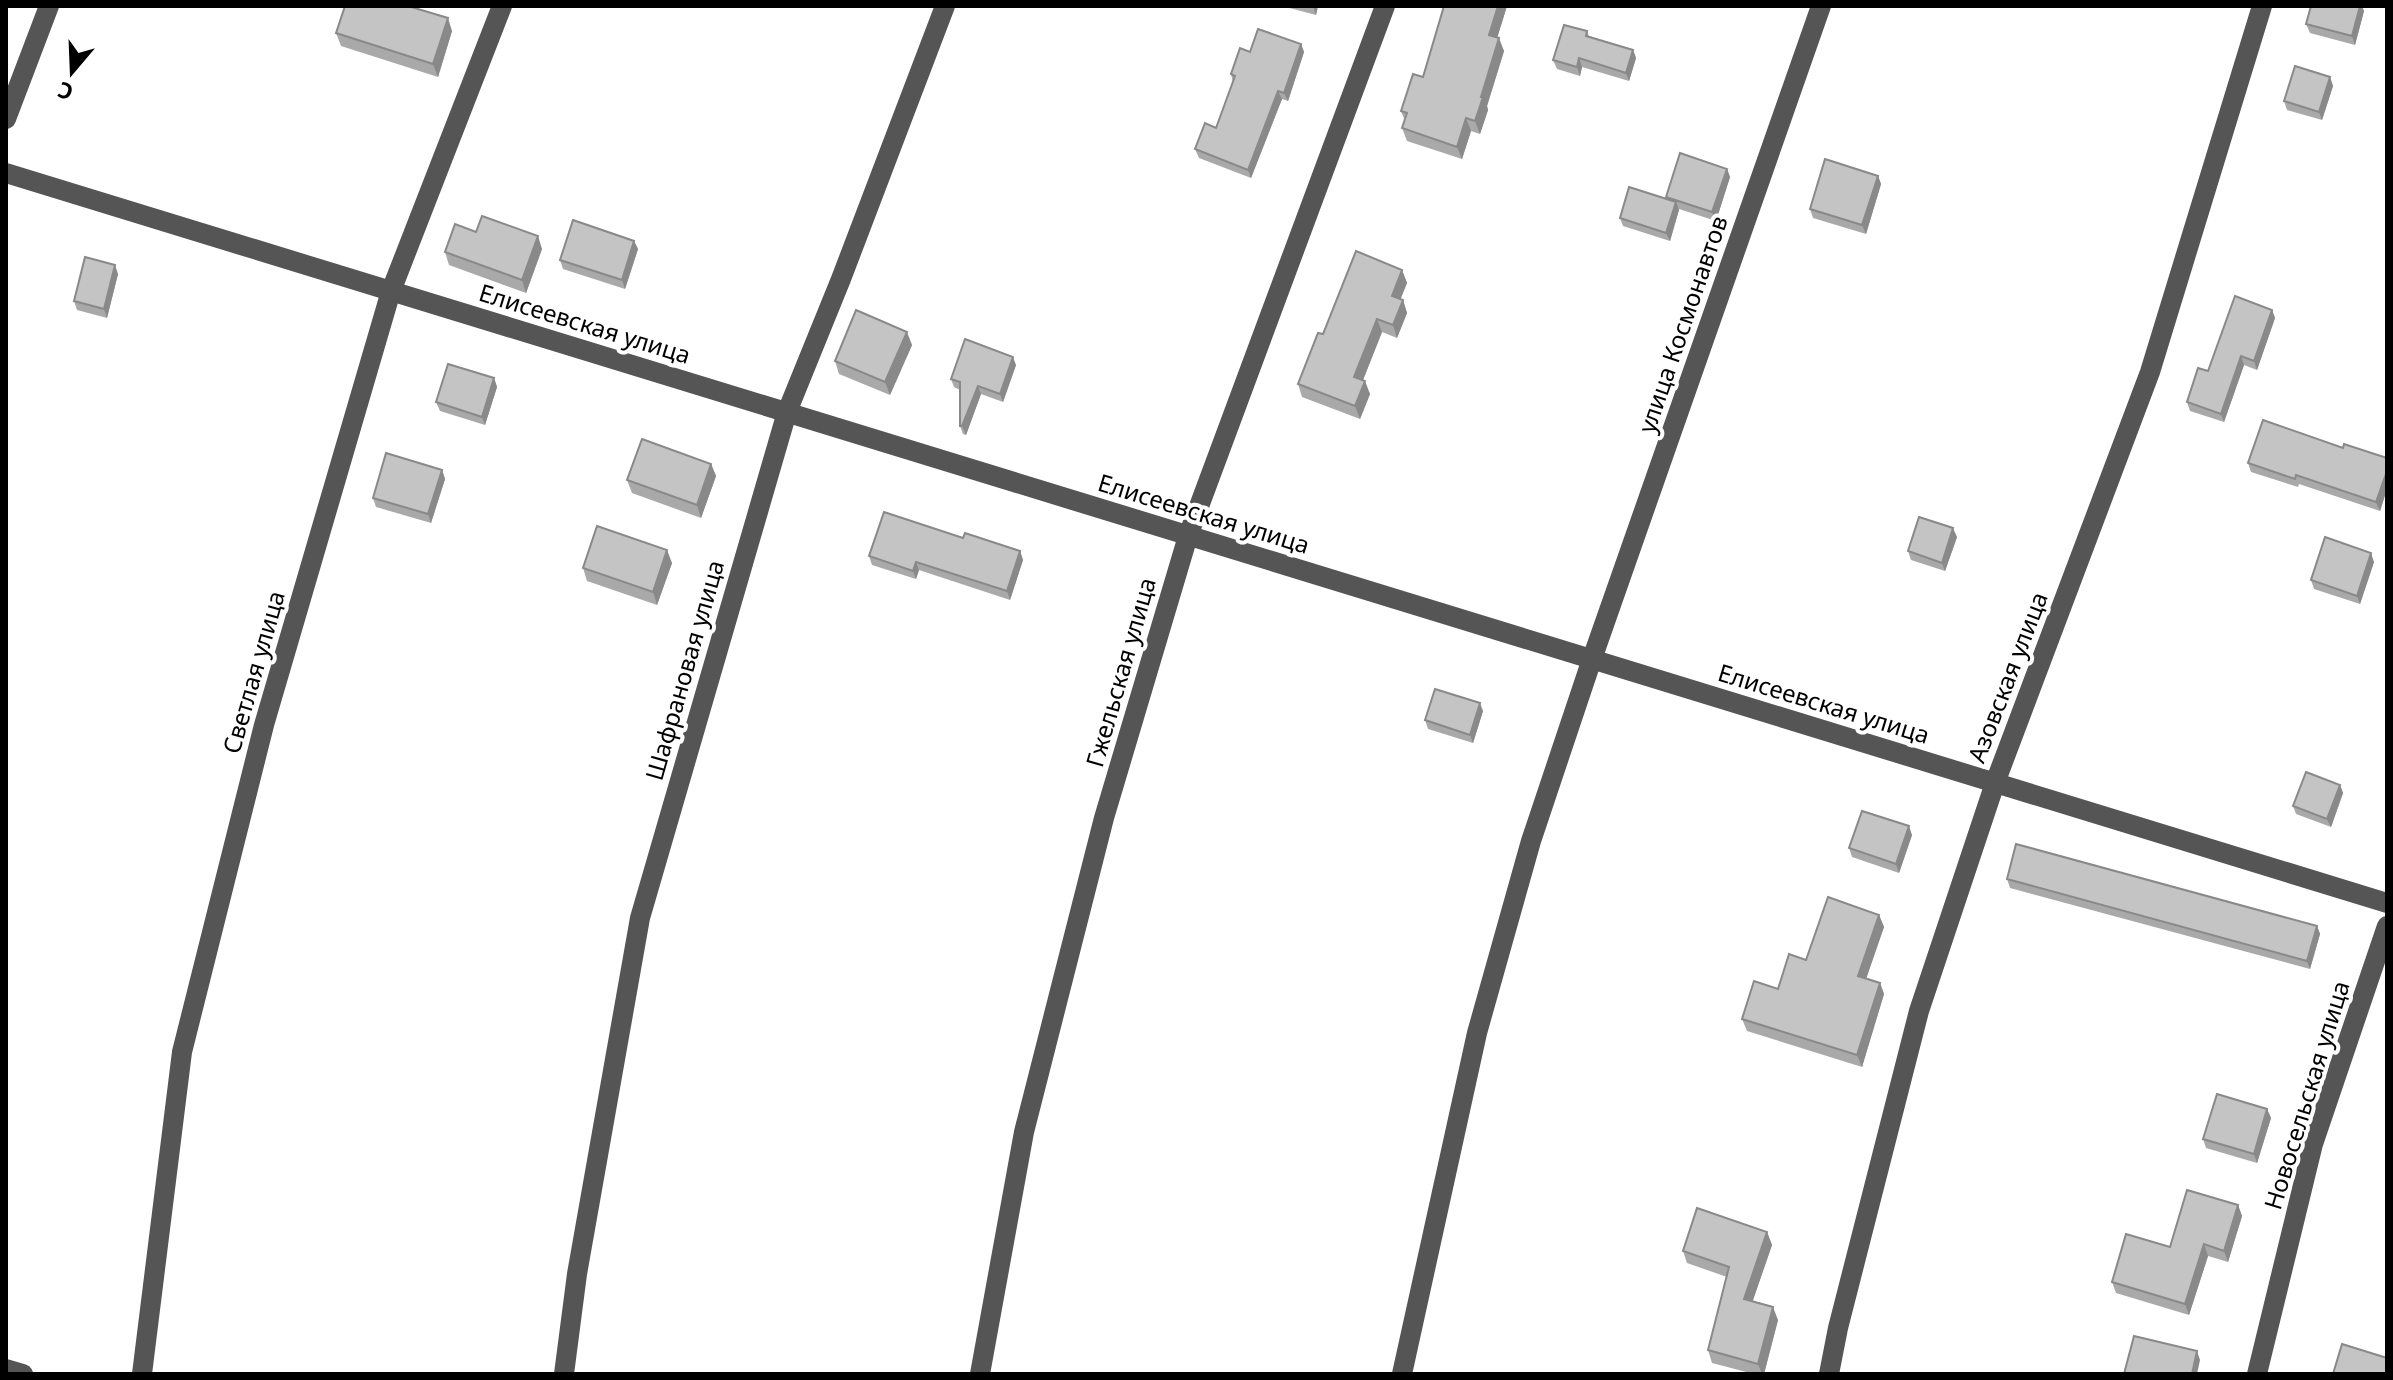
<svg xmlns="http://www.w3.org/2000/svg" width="2393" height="1380" font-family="'Noto Sans',sans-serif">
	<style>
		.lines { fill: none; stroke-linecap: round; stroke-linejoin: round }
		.minor { stroke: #555; stroke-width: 20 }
		.wall { fill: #a9a9a9 }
		.shaded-wall { fill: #898989 }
		.building { fill: #c4c4c4; stroke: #898989; stroke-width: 2 }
		.labels { text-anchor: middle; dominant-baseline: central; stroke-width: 8; stroke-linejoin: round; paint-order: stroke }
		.street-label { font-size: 24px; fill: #000; stroke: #fff }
	</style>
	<rect width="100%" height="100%" fill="#fff"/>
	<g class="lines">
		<!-- minor -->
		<g class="minor">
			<path d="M6 119 49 6"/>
			<path d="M6 173 2387 903"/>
			<path d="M6 1369 23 1374"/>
			<path d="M142 1374 182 1052 264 725 391 291 502 6"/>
			<path d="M564 1374 577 1274 640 918 787 412 841 279 945 6"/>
			<path d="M980 1374 1024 1132 1104 818 1188 536 1385 6"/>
			<path d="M1402 1374 1477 1033 1531 841 1592 659 1821 6"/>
			<path d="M1829 1374 1838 1328 1919 1011 1995 783 2150 372 2262 6"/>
			<path d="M2257 1374 2313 1144 2387 926"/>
		</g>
	</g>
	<!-- wall -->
	<g class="wall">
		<path d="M1282 6H1318L1316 15Z"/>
		<path d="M1444 6H1507L1497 38 1504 51 1487 106 1488 110 1480 134 1471 131 1462 159 1407 141 1402 128 1405 121 1401 111 1423 77Z"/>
		<path d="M2364 11 2355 45 2310 33 2306 24Z"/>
		<path d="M452 31 438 77 341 46 336 33Z"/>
		<path d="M1587 31 1589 36 1633 50 1636 58 1629 81 1582 67 1580 76 1557 69 1553 60Z"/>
		<path d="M1301 44 1304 52 1288 101 1282 99 1251 178 1199 158 1195 149 1216 128 1233 82 1231 74 1250 52Z"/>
		<path d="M2330 77 2333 86 2322 120 2287 110 2284 101Z"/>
		<path d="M1727 169 1730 177 1716 221 1679 209 1670 241 1623 226 1620 218 1666 199V197Z"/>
		<path d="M1878 176 1881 184 1866 234 1813 218 1810 209Z"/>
		<path d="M476 232 542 249 526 293 449 265 445 252Z"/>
		<path d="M634 241 638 249 625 289 563 269 560 260Z"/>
		<path d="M1402 270 1407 283 1400 299 1403 300 1407 313 1397 338 1382 332 1363 380 1370 394 1360 419 1302 397 1298 384 1323 334Z"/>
		<path d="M118 274 107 318 77 310 74 301Z"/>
		<path d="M2272 310 2275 318 2257 370 2244 365 2224 422 2190 411 2187 402 2208 371Z"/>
		<path d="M912 345 890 395 839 374 835 361Z"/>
		<path d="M1016 365 1003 402 981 394 966 435 963 434 960 426V390L954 387 951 379Z"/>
		<path d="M494 378 497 387 485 425 440 411 436 402Z"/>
		<path d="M2387 458V489L2380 511 2299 484 2298 487 2251 472 2248 463Z"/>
		<path d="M711 464 716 476 701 518 632 493 627 480Z"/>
		<path d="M442 470 445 479 431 523 376 507 373 498Z"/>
		<path d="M1957 537 1945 571 1911 560 1908 551Z"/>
		<path d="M1020 551 1023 560 1010 600 919 570 916 579 872 565 869 556Z"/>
		<path d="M2374 562 2360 604 2314 589 2311 580Z"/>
		<path d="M672 563 657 605 587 581 583 568Z"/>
		<path d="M1483 711 1473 743 1428 729 1425 720Z"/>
		<path d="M2340 785 2343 793 2331 827 2296 814 2293 806Z"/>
		<path d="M1912 835 1899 873 1852 857 1849 848Z"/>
		<path d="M2007 879 2317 926 2320 934 2310 969 2010 888Z"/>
		<path d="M1879 915 1884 927 1866 978 1880 983 1884 994 1862 1067 1747 1031 1742 1019 1778 989 1806 960Z"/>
		<path d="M2267 1109 2271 1118 2257 1163 2206 1148 2203 1139Z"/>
		<path d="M2238 1205 2242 1216 2228 1262 2208 1256 2189 1315 2116 1293 2112 1282Z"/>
		<path d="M1767 1232 1772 1245 1752 1302 1778 1320 1764 1374H1754L1712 1363 1708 1350 1727 1277 1687 1263 1683 1251Z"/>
	</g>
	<!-- shaded-wall -->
	<g class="shaded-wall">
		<path d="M1313 6H1318L1316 15Z"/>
		<path d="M1498 6H1507L1494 48 1489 35Z"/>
		<path d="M2360 6H2362L2364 11 2355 45 2352 36Z"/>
		<path d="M448 18 452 31 438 77 433 64Z"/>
		<path d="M1499 38 1504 51 1487 106 1488 110 1480 134 1475 121 1481 97Z"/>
		<path d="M1301 44 1304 52 1288 101 1284 93Z"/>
		<path d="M1633 50 1636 58 1629 81 1626 73Z"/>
		<path d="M1579 58 1582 67 1580 76 1577 67Z"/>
		<path d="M2330 77 2333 86 2322 120 2319 112Z"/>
		<path d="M1278 91 1282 99 1251 178 1248 170Z"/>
		<path d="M1466 118 1471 131 1462 159 1457 147Z"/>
		<path d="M1727 169 1730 177 1716 221 1712 212Z"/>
		<path d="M1878 176 1881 184 1866 234 1862 225Z"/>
		<path d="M1676 202 1679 210 1670 241 1666 233Z"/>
		<path d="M538 236 542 249 526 293 522 280Z"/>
		<path d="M634 241 638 249 625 289 622 280Z"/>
		<path d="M115 265 118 274 107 318 104 309Z"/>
		<path d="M1402 270 1407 283 1397 308 1392 296Z"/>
		<path d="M1403 300 1407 313 1397 338 1393 325Z"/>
		<path d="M2272 310 2275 318 2257 370 2254 361Z"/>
		<path d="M1377 319 1382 332 1359 390 1354 377Z"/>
		<path d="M907 332 912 345 890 395 885 382Z"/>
		<path d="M2241 356 2244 365 2224 422 2221 414Z"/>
		<path d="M1013 357 1016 365 1003 402 1000 394Z"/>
		<path d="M494 378 497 387 485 425 482 417Z"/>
		<path d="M1365 381 1370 394 1360 419 1355 406Z"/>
		<path d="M978 386 981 394 966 435 962 426Z"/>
		<path d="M711 464 716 476 701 518 697 505Z"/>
		<path d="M442 470 445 479 431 523 428 514Z"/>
		<path d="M2387 471V489L2380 511 2376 502Z"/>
		<path d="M1953 528 1957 537 1945 571 1942 563Z"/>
		<path d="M667 550 672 563 657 605 653 592Z"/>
		<path d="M1020 551 1023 560 1010 600 1007 591Z"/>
		<path d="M2371 553 2374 562 2360 604 2357 596Z"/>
		<path d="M916 562 919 570 916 579 913 571Z"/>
		<path d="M1480 703 1483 711 1473 743 1470 735Z"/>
		<path d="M2340 785 2343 793 2331 827 2327 819Z"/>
		<path d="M1909 826 1912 835 1899 873 1896 864Z"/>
		<path d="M1879 915 1884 927 1863 988 1858 976Z"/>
		<path d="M2317 926 2320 934 2310 969 2307 961Z"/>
		<path d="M1880 983 1884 994 1862 1067 1857 1055Z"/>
		<path d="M2267 1109 2271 1118 2257 1163 2254 1154Z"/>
		<path d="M2238 1205 2242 1216 2228 1262 2224 1251Z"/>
		<path d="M1767 1232 1772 1245 1749 1312 1744 1299Z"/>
		<path d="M2204 1244 2208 1256 2189 1315 2185 1304Z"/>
		<path d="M1773 1307 1778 1320 1764 1374H1762L1758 1364Z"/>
		<path d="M2197 1351 2200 1360 2197 1374H2192Z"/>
	</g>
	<!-- building -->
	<g class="building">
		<path d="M345 6H408L448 18 433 64 336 33Z"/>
		<path d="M1444 6H1498L1489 35 1499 38 1481 97H1483L1475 121 1466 118 1457 147 1402 128 1407 113 1401 111 1413 74 1423 77Z"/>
		<path d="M2311 6H2360L2352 36 2306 24Z"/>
		<path d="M1564 25 1587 31 1586 36 1633 50 1626 73 1579 58 1577 67 1553 60Z"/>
		<path d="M1258 29 1301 44 1284 93 1278 91 1248 170 1195 149 1205 123 1216 128 1235 76 1231 74 1240 48 1250 52Z"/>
		<path d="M2295 66 2330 77 2319 112 2284 101Z"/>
		<path d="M1680 153 1727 169 1712 212 1666 197Z"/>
		<path d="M1825 159 1878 176 1862 225 1810 209Z"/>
		<path d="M1629 187 1676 202 1666 233 1620 218Z"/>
		<path d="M482 216 538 236 522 280 445 252 455 224 476 232Z"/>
		<path d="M573 220 634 241 622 280 560 260Z"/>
		<path d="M1356 251 1402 270 1392 296 1403 300 1393 325 1377 319 1354 377 1365 381 1355 406 1298 384 1318 333 1323 334Z"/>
		<path d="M85 257 115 265 104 309 74 301Z"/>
		<path d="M2235 296 2272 310 2254 361 2241 356 2221 414 2187 402 2198 368 2208 371Z"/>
		<path d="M856 310 907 332 885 382 835 361Z"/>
		<path d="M965 339 1013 357 1000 394 978 386 962 426H960V382L951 379Z"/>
		<path d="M448 364 494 378 482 417 436 402Z"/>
		<path d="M2263 420 2343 448 2344 444 2387 458V471L2376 502 2296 475 2295 479 2248 463Z"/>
		<path d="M642 439 711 464 697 505 627 480Z"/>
		<path d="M386 453 442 470 428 514 373 498Z"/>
		<path d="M884 512 963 538 965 533 1020 551 1007 591 916 562 913 571 869 556Z"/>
		<path d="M1919 517 1953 528 1942 563 1908 551Z"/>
		<path d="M597 526 667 550 653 592 583 568Z"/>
		<path d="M2325 537 2371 553 2357 596 2311 580Z"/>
		<path d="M1435 689 1480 703 1470 735 1425 720Z"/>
		<path d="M2306 772 2340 785 2327 819 2293 806Z"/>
		<path d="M1862 811 1909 826 1896 864 1849 848Z"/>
		<path d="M2016 844 2317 926 2307 961 2007 879Z"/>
		<path d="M1828 897 1879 915 1858 976 1880 983 1857 1055 1742 1019 1754 981 1778 989 1789 954 1806 960Z"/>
		<path d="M2217 1094 2267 1109 2254 1154 2203 1139Z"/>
		<path d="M2187 1190 2238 1205 2224 1251 2204 1244 2185 1304 2112 1282 2126 1234 2170 1247Z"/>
		<path d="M1697 1208 1767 1232 1744 1299 1773 1307 1758 1364 1708 1350 1729 1267 1683 1251Z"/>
		<path d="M2134 1336 2197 1351 2192 1374H2124Z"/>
		<path d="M2342 1344 2387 1358 2386 1374H2333Z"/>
	</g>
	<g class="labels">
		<!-- street labels -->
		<g class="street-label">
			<text transform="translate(585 323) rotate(17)">Елисеевская улица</text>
			<text transform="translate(1682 324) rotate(-71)">улица Космонавтов</text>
			<text transform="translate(1204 513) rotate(17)">Елисеевская улица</text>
			<text transform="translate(684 670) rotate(-74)">Шафрановая улица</text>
			<text transform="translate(253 672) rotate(-74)">Светлая улица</text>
			<text transform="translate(1120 672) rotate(-74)">Гжельская улица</text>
			<text transform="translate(2007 677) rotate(-69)">Азовская улица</text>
			<text transform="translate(1824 703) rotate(17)">Елисеевская улица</text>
			<text transform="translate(2306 1095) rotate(-73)">Новосельская улица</text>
		</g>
	</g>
	<!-- border -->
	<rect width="2393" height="1380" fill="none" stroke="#000000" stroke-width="16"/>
	<!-- north arrow -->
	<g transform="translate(72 72) rotate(199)" stroke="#ffffff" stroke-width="6" paint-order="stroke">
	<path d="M0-6L14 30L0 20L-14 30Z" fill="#000000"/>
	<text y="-12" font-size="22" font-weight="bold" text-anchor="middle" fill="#000000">С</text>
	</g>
</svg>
